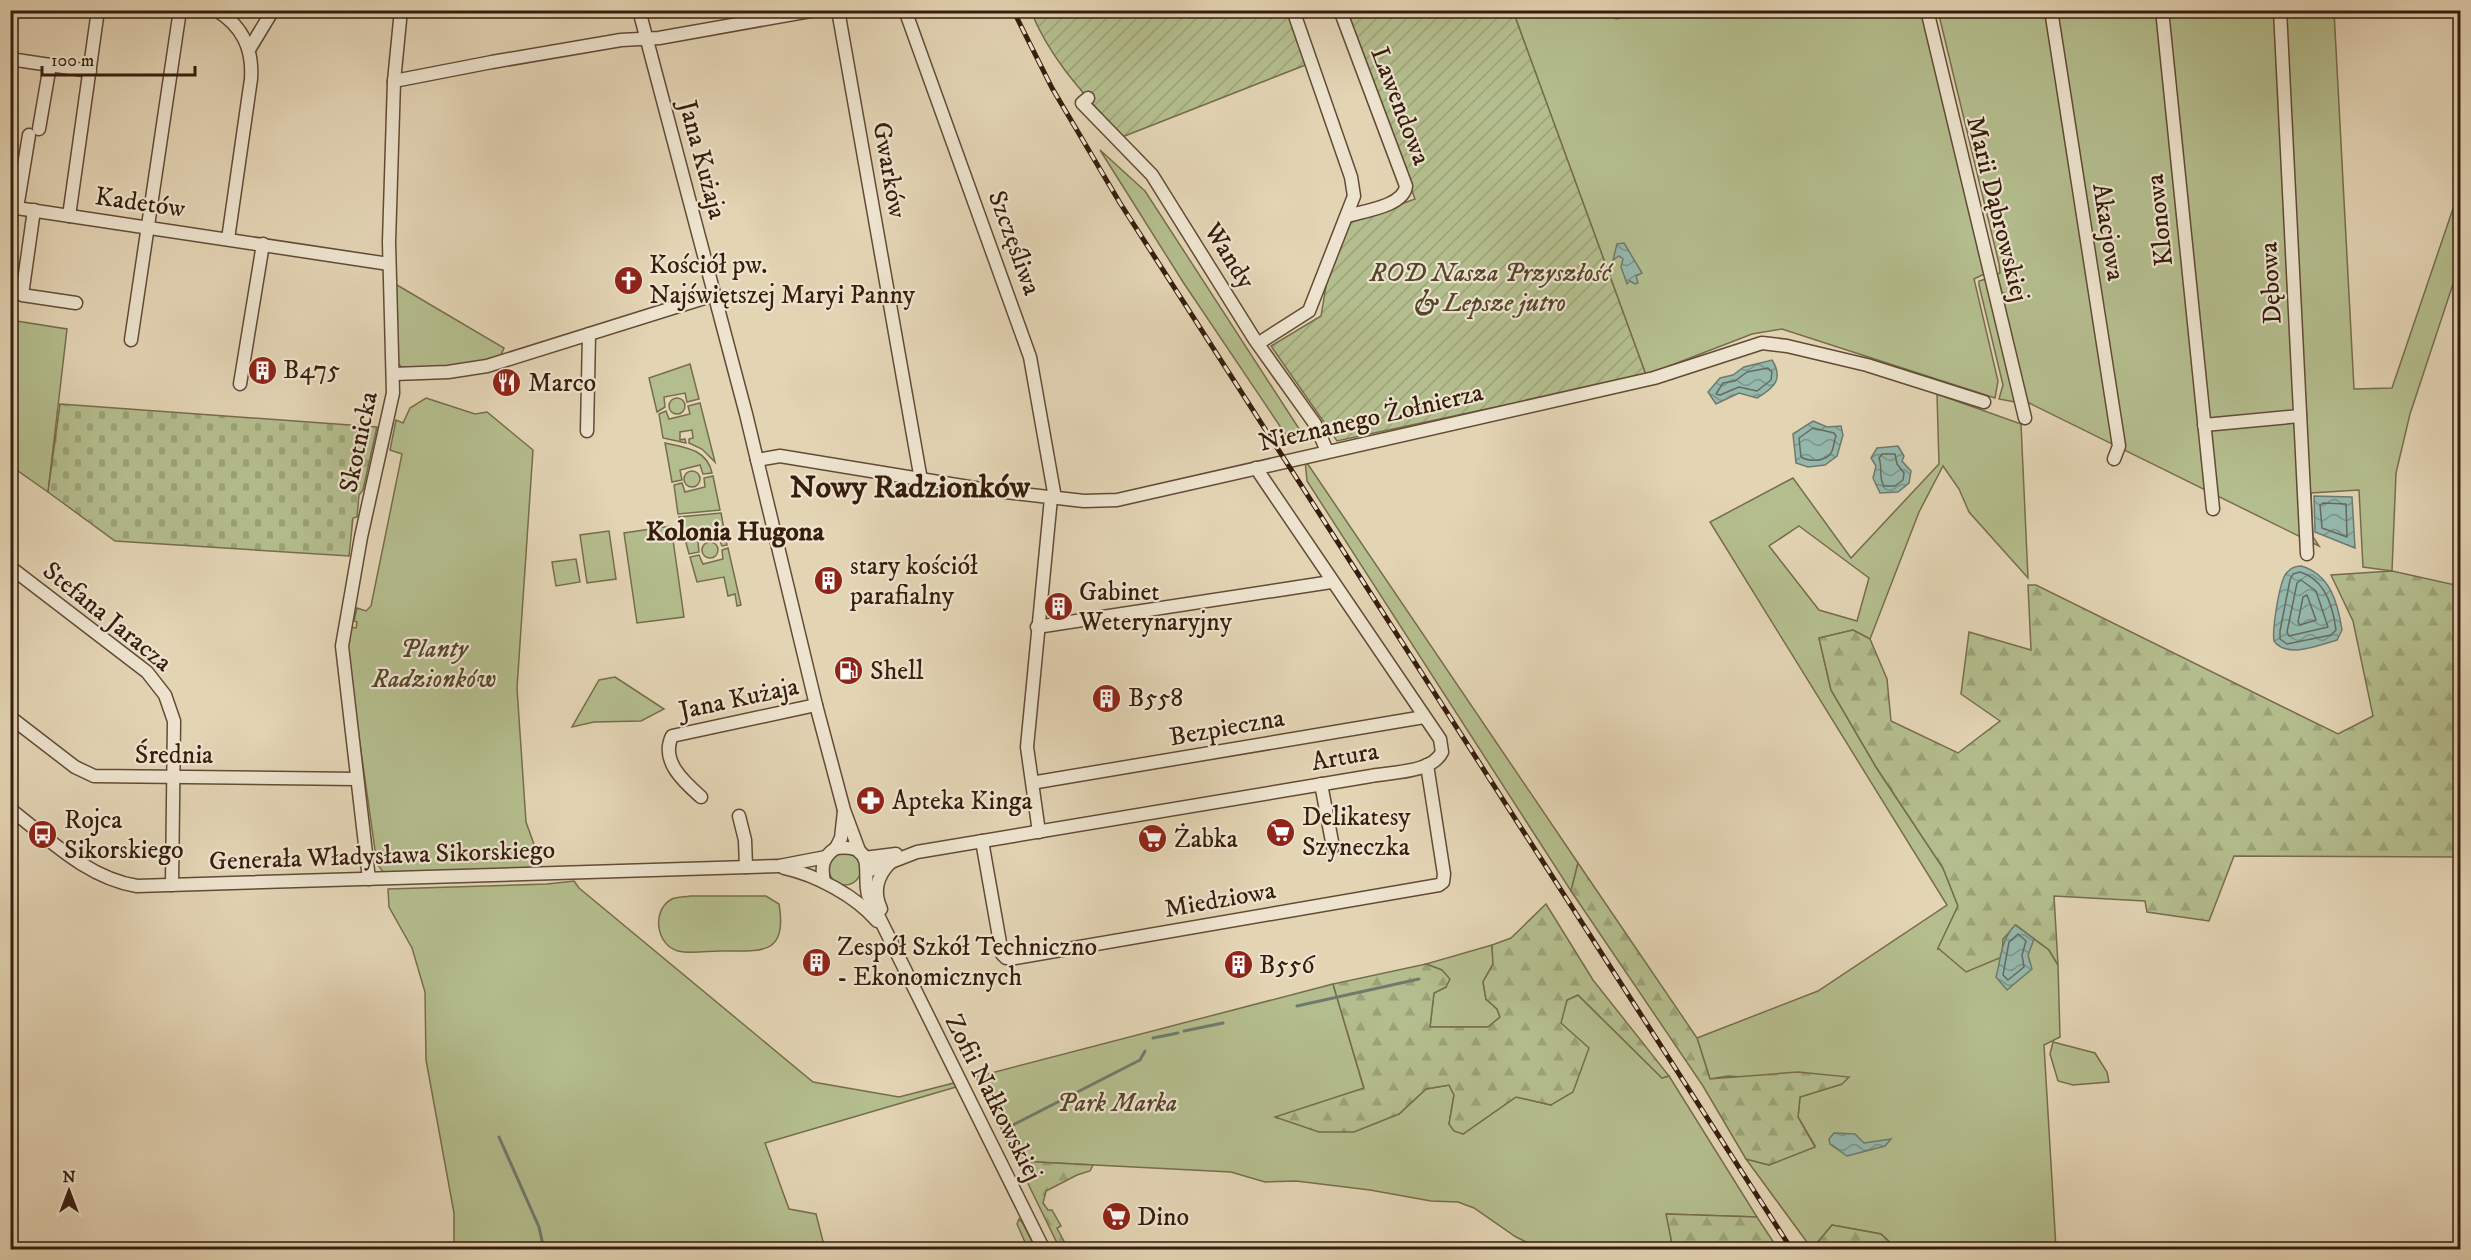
<svg xmlns="http://www.w3.org/2000/svg" width="2471" height="1260" font-family="'IM FELL DW Pica',serif">
	<style>
		.green { fill: #b4bd8d; stroke: #766d4c; stroke-width: 1.5; fill-rule: evenodd }
		.forest { fill: url(#forest-firs); stroke: #766d4c; stroke-width: 1.5 }
		.cemetery { fill: url(#cemetery-stones); stroke: #766d4c; stroke-width: 1.5 }
		.garden { fill: url(#garden-furrows); stroke: #766d4c; stroke-width: 1.5 }
		.water { fill: url(#water-waves); stroke: #6f7a6d; stroke-width: 1.5 }
		.lines { fill: none; stroke-linecap: round; stroke-linejoin: round }
		.shore { stroke: #666a5c; stroke-width: 1.5 }
		.stream { stroke: #6f7a6d; stroke-width: 3 }
		.minor-casing { stroke: #624b36; stroke-width: 15 }
		.minor { stroke: #ede3ce; stroke-width: 12 }
		.rail-casing { stroke: #371d0c; stroke-width: 5 }
		.rail { stroke: #ede3ce; stroke-width: 3; stroke-dasharray: 9; stroke-linecap: butt }
		.labels { text-anchor: middle; dominant-baseline: central; stroke-width: 4.5; stroke-linejoin: round; paint-order: stroke }
		.street-label { font-size: 26px; fill: #371d0c; stroke: #ede3ce }
		.poi-label { font-size: 26px; fill: #371d0c; stroke: #ede3ce; text-anchor: start }
		.park-label { font-size: 26px; font-style: italic; fill: #56452c; stroke: #ede3ce }
		.neighbourhood-label { font-size: 27px; font-weight: bold; fill: #371d0c; stroke: #ede3ce }
		.district-label { font-size: 32px; font-weight: bold; fill: #371d0c; stroke: #ede3ce }
	</style>
	<defs>
		<pattern id="forest-firs" width="22" height="20" patternUnits="userSpaceOnUse" patternTransform="scale(1.5)"><rect width="22" height="20" fill="#b4bd8d"/><path d="M5 1l3.5 6h-7zM16 11l3.5 6h-7z" fill="#9ba278"/></pattern>
		<pattern id="cemetery-stones" width="16" height="16" patternUnits="userSpaceOnUse" patternTransform="scale(1.5)"><rect width="16" height="16" fill="#b4bd8d"/><path d="M2 7V4a2 2 0 0 1 4 0v3zM10 15v-3a2 2 0 0 1 4 0v3z" fill="#9ba278"/></pattern>
		<pattern id="garden-furrows" width="10" height="10" patternUnits="userSpaceOnUse" patternTransform="scale(1.5)"><rect width="10" height="10" fill="#b4bd8d"/><path d="M-1 1l2-2M0 10L10 0M9 11l2-2" fill="none" stroke="#9ba278"/></pattern>
		<pattern id="water-waves" width="16" height="10" patternUnits="userSpaceOnUse" patternTransform="scale(1.5)"><rect width="16" height="10" fill="#95b8ad"/><path d="M0 5q4-4 8 0t8 0" fill="none" stroke="#7a958b"/></pattern>
	</defs>
	<rect width="100%" height="100%" fill="#e3d4b4"/>
	<filter id="stains"><feTurbulence type="fractalNoise" baseFrequency=".00333" numOctaves="4"/><feColorMatrix values="0 0 0 0 .2 0 0 0 0 .09 0 0 0 0 .02 0 0 0 .5 -.17"/></filter>
	<radialGradient id="worn" r=".72"><stop offset=".6" stop-color="#630" stop-opacity="0"/><stop offset="1" stop-color="#630" stop-opacity=".3"/></radialGradient>
	<!-- green -->
	<g class="green">
		<path d="M1513 11H1922L1984 274 1974 279 1998 381 1995 398 1782 329 1752 334 1646 375Z"/>
		<path d="M1938 11H2334L2354 389 2392 388 2460 188V263L2410 414 2396 473 2392 571 2363 567 2359 490 2311 493 2313 537 2319 546 2027 402 2003 299 2006 298 2004 293H2002L1997 274 2000 273 1999 264Z"/>
		<path d="M1100 150 1145 191 1305 438 1292 444 1183 282Z"/>
		<path d="M1986 279 2015 402 1999 399 2003 385 1979 285V281Z"/>
		<path d="M397 285 504 348 500 357 443 369 402 368 398 363 395 286Z"/>
		<path d="M10 320 67 329 48 492 11 466Z"/>
		<path d="M690 364 699 399 687 402 685 393 664 397 665 407 657 412 649 378Z"/>
		<path d="M1937 394 2021 424 2028 578 1969 512 1959 489 1943 466 1919 512 1870 639 1853 630 1819 638 1831 690 1876 767 1943 868 1958 906 1938 949 2015 925 2049 950 2058 965 2060 1037 2044 1045 2056 1249H1897L1881 1234 1832 1225 1812 1249 1746 1159 1769 1165 1815 1146 1798 1117 1800 1097 1842 1084 1728 1076 1710 1079 1697 1038 1818 991 1947 905 1710 522 1793 478 1851 558 1939 464ZM1799 526 1869 578 1857 621 1819 610 1769 546Z"/>
		<path d="M426 398 475 414 487 412 533 450 517 688 526 822 540 861 530 868 384 873 377 864 347 653 350 627 356 628 357 622 354 621 357 608 366 611 371 606 402 454 390 450 396 420 403 423 410 408Z"/>
		<circle cx="677" cy="406" r="8"/>
		<path d="M700 403 715 462 702 449 689 443V439L693 438 692 430 680 432V440L685 439 686 443 663 438 659 414 666 411 669 419 690 414 688 406Z"/>
		<path d="M665 443C684 447 707 449 712 473L703 474 700 465 680 470 682 480 672 482Z"/>
		<path d="M1305 460 1578 863 1571 891 1307 481Z"/>
		<circle cx="692" cy="479" r="8"/>
		<path d="M713 476 720 510 678 514 674 485 682 483 685 492 705 487 704 478Z"/>
		<path d="M721 513 727 545 722 546 718 537 698 542 699 552 689 554 679 517Z"/>
		<path d="M671 526 684 617 637 623 624 533Z"/>
		<path d="M609 531 616 579 587 583 580 535Z"/>
		<circle cx="710" cy="550" r="8"/>
		<path d="M728 548 741 605 737 606 735 594 728 596 724 577 697 582 690 557 699 555 703 564 723 559 722 550Z"/>
		<path d="M576 559 580 582 556 586 552 562Z"/>
		<path d="M615 677 664 709 641 721 594 722 572 727 599 680Z"/>
		<circle cx="845" cy="869" r="16"/>
		<path d="M574 881 579 888 813 1082 899 1097 954 1083 956 1087 765 1143 789 1209 816 1214 825 1249H454V1213L426 1060 425 992 412 948 389 907 388 889 547 884Z"/>
		<path d="M690 896H766L779 904C788 956 761 951 720 951 708 951 690 954 678 951 656 945 651 910 672 899 677 897 685 897 690 896Z"/>
		<path d="M1492 945 1493 964 1483 982 1486 999 1497 1009 1500 1017 1488 1027H1430L1434 993 1446 987 1442 970 1426 964Z"/>
		<path d="M1333 984 1364 1089 1276 1118 1399 1114 1426 1089 1449 1085 1454 1095 1449 1124 1463 1134 1516 1097 1551 1105 1560 1023 1567 1000 1578 995 1662 1078 1669 1076 1757 1217 1667 1214 1673 1249H1541L1516 1237 1474 1208 1458 1202 1431 1201 1370 1190 1296 1181 1265 1182 1231 1172 1017 1161 976 1077Z"/>
		<path d="M2053 1042 2095 1053 2107 1072 2109 1082 2073 1085 2058 1081 2050 1054Z"/>
		<path d="M1019 1219 1022 1222 1036 1249H1028L1017 1224Z"/>
	</g>
	<!-- forest -->
	<g class="forest">
		<path d="M2392 571 2460 586V857L2234 856 2209 921 2147 912 2145 901 2054 896 2058 965 2049 950 2016 925 2003 939 2002 957 1966 972 1938 948 1958 906 1943 868 1876 767 1831 690 1819 638 1853 630 1870 639 1887 679 1891 721 1958 753 2000 721 1961 694 1969 632 2031 650 2028 585H2036L2338 734 2373 716 2353 621 2331 575Z"/>
		<path d="M1578 863 1697 1038 1710 1079 1798 1072 1849 1077 1842 1084 1800 1097 1798 1117 1815 1147 1769 1165 1746 1159 1703 1086 1571 891Z"/>
		<path d="M1546 904 1593 980 1669 1076 1662 1078 1578 995 1567 1000 1561 1023 1589 1048 1573 1092 1551 1105 1516 1097 1463 1134 1454 1131 1449 1124 1454 1095 1449 1085 1426 1089 1399 1114 1354 1132H1319L1275 1117 1364 1088 1333 984 1426 964 1442 970 1450 979 1446 987 1434 993 1430 1027H1488L1500 1017 1497 1009 1486 999 1483 982 1493 964 1492 945 1511 938Z"/>
		<path d="M1017 1161 1093 1165 1090 1171 1077 1175 1046 1191 1043 1203 1048 1210H1052L1061 1226 1057 1228 1068 1249H1060Z"/>
		<path d="M1666 1214 1757 1217 1778 1249H1673Z"/>
		<path d="M1832 1225 1881 1234 1897 1249H1812Z"/>
	</g>
	<!-- cemetery -->
	<path class="cemetery" d="M60 404 377 427 363 490 359 495 357 517 353 518 349 556 115 541 48 492Z"/>
	<!-- garden -->
	<g class="garden">
		<path d="M1031 11H1288L1308 64 1122 137C1087 97 1050 60 1031 11Z"/>
		<path d="M1346 11H1513L1646 375 1337 441 1271 346 1321 316 1328 274 1348 223 1415 199Z"/>
	</g>
	<!-- water -->
	<g class="water">
		<path d="M1612 11V10L1636 11 1632 16 1616 19Z"/>
		<path d="M1624 243 1642 273 1636 276 1638 283 1635 284 1630 281 1627 284 1621 267 1623 259 1619 256 1613 260 1617 244Z"/>
		<path d="M1772 360C1784 379 1774 388 1757 398L1739 393 1716 404 1708 392 1720 378 1733 375 1744 367Z"/>
		<path d="M1813 421 1827 427 1841 426 1843 435 1837 456 1825 465 1808 467 1796 463 1793 434Z"/>
		<path d="M1898 446 1904 456 1902 461 1911 471 1909 483 1898 492 1880 493 1873 478 1876 466 1871 458 1877 448Z"/>
		<path d="M2314 496 2352 497 2355 548 2315 532Z"/>
		<path d="M2301 566C2330 574 2338 603 2342 630L2337 640C2320 645 2287 659 2274 641 2272 629 2279 586 2285 575 2289 569 2295 566 2301 566Z"/>
		<path d="M2015 925 2034 939 2028 955 2032 969 2007 990 1996 977C2002 955 2000 942 2015 925Z"/>
		<path d="M1834 1133 1855 1134 1864 1143 1891 1139 1885 1146 1847 1156 1830 1144 1829 1139Z"/>
	</g>
	<g class="lines">
		<!-- shore -->
		<g class="shore">
			<path d="M1768 368 1772 372 1771 380 1757 391 1739 387 1720 395 1716 394 1723 383 1735 381 1747 372Z"/>
			<path d="M1813 428 1834 433 1836 436C1834 441 1834 446 1832 451 1828 462 1809 462 1801 457L1799 438Z"/>
			<path d="M1882 454H1895L1897 464 1904 473 1903 480 1895 486H1884C1878 477 1883 468 1879 458Z"/>
			<path d="M2323 503 2346 504 2347 537 2322 528 2320 505Z"/>
			<path d="M2300 572C2325 579 2333 606 2336 630L2331 635 2287 644 2280 639V631L2290 580 2293 574Z"/>
			<path d="M2301 580 2316 591 2328 627 2289 636 2287 632 2297 583Z"/>
			<path d="M2307 595 2316 620 2300 625 2298 622 2303 597Z"/>
			<path d="M2018 934 2026 941 2022 955 2024 967 2008 980 2003 975 2009 942Z"/>
		</g>
		<!-- stream -->
		<g class="stream">
			<path d="M1297 1006 1419 979"/>
			<path d="M1184 1031 1223 1023"/>
			<path d="M1153 1038 1178 1033"/>
			<path d="M1007 1128 1140 1060 1145 1051"/>
			<path d="M499 1137 539 1227 544 1250"/>
		</g>
		<defs>
			<g id="minor">
				<path d="M216 10C243 26 253 49 251 79L228 239"/>
				<path d="M639 10 746 414 816 705 844 810 860 853"/>
				<path d="M838 10 921 480"/>
				<path d="M905 10 1030 357 1055 498"/>
				<path d="M1340 10 1406 186C1404 206 1364 211 1347 216"/>
				<path d="M1927 10 2025 418"/>
				<path d="M2051 10 2119 446 2114 459"/>
				<path d="M2162 10 2213 509"/>
				<path d="M2280 10 2307 554"/>
				<path d="M250 48 273 10"/>
				<path d="M10 59 90 71"/>
				<path d="M394 81 492 62 621 40 659 38 816 10"/>
				<path d="M1088 98 1082 103 1152 175 1255 340 1315 424 1327 451"/>
				<path d="M39 129 50 65"/>
				<path d="M10 207 389 264"/>
				<path d="M17 208 29 135"/>
				<path d="M34 210 22 295 76 303"/>
				<path d="M69 216 98 10"/>
				<path d="M131 340 180 10"/>
				<path d="M1259 343 1309 311 1354 196 1351 177 1293 10"/>
				<path d="M394 374 448 372 487 366 714 295"/>
				<path d="M240 384 263 244"/>
				<path d="M2204 425 2300 416"/>
				<path d="M587 431 589 334"/>
				<path d="M757 460 780 456 987 490 1084 501 1117 500 1654 378 1762 343 1787 346 1867 365 1984 402"/>
				<path d="M10 567 147 672 165 695 174 721 172 885"/>
				<path d="M1037 627 1331 582"/>
				<path d="M10 717 75 767 94 776 357 779"/>
				<path d="M1037 782 1424 717"/>
				<path d="M1321 784 1333 847"/>
				<path d="M701 797C684 782 660 761 672 736L816 705"/>
				<path d="M10 809C49 839 87 878 137 886L779 866 826 857"/>
				<path d="M739 816 745 840 746 867"/>
				<path d="M1039 832 1027 747 1051 498"/>
				<path d="M982 841 1002 954 1006 958H1015L1439 885 1443 882 1444 874 1427 765"/>
				<path d="M836 848 841 838 844 811"/>
				<path d="M864 858 896 854"/>
				<path d="M784 868C816 875 856 896 877 921"/>
				<path d="M868 871 917 852 1371 776C1391 772 1432 773 1442 752L1440 739 1256 468"/>
				<path d="M369 879 342 646 361 537 393 393 389 242 394 81 401 10"/>
				<path d="M824 882C821 867 822 857 836 848 878 844 862 871 868 895L1044 1250"/>
				<path d="M881 909C873 892 877 876 890 863"/>
			</g>
		</defs>
		<!-- minor casing -->
		<use href="#minor" class="minor-casing"/>
		<!-- minor -->
		<use href="#minor" class="minor"/>
		<defs>
			<path id="rail" d="M1013 10 1052 88 1120 203 1792 1250"/>
		</defs>
		<!-- rail casing -->
		<use href="#rail" class="rail-casing"/>
		<!-- rail -->
		<use href="#rail" class="rail"/>
	</g>
	<!-- icons -->
	<defs>
		<symbol id="church-disc" viewBox="-11 -11 22 22"><circle r="9.5" fill="#8f2418" stroke="#ede3ce"/><path d="M-1.2-6h2.4v3.5h3.3v2.4h-3.3V6h-2.4V-.1h-3.3v-2.4h3.3Z" fill="#fff"/></symbol>
		<symbol id="building-disc" viewBox="-11 -11 22 22"><circle r="9.5" fill="#8f2418" stroke="#ede3ce"/><path d="M-4-6H4V6H1V3H-1V6H-4ZM-2.5-4.3h1.7v1.8h-1.7ZM.8-4.3h1.7v1.8H.8ZM-2.5-1h1.7V.8h-1.7ZM.8-1h1.7V.8H.8Z" fill="#fff"/></symbol>
		<symbol id="restaurant-disc" viewBox="-11 -11 22 22"><circle r="9.5" fill="#8f2418" stroke="#ede3ce"/><path d="M-5-6h1v4h1v-4h1v4h1v-4h1v5L-1.5 .5V6h-2V.5L-5-1ZM5-6V6H3V1.5H1.5Q1.5-4 5-6Z" fill="#fff"/></symbol>
		<symbol id="fuel-disc" viewBox="-11 -11 22 22"><circle r="9.5" fill="#8f2418" stroke="#ede3ce"/><path d="M-5.5-6h7V0h2V4h1.3V-2.5L3-4.5l.8-.8L6-3V5H2.5V1h-1V6h-7ZM-4.2-4.7v3.2H.2V-4.7Z" fill="#fff"/></symbol>
		<symbol id="pharmacy-disc" viewBox="-11 -11 22 22"><circle r="9.5" fill="#8f2418" stroke="#ede3ce"/><path d="M-2-6h4v4h4v4h-4v4h-4v-4h-4v-4h4Z" fill="#fff"/></symbol>
		<symbol id="supermarket-disc" viewBox="-11 -11 22 22"><circle r="9.5" fill="#8f2418" stroke="#ede3ce"/><path d="M-6-5.5h2.5l.6 2H6L4.5 2H-2.5L-4.4-4H-6ZM-1.5 3.2a1.3 1.3 0 1 0 .1 0ZM3 3.2a1.3 1.3 0 1 0 .1 0Z" fill="#fff"/></symbol>
		<symbol id="bus-disc" viewBox="-11 -11 22 22"><circle r="9.5" fill="#8f2418" stroke="#ede3ce"/><path d="M-5-6H5V4H4V6H2V4H-2V6H-4V4H-5ZM-3.5-4V0h7V-4ZM-3.5 1.2v1.5H-2V1.2ZM2 1.2v1.5H3.5V1.2Z" fill="#fff"/></symbol>
	</defs>
	<g fill-rule="evenodd">
		<use href="#church-disc" x="612" y="264" width="33" height="33"/>
		<use href="#building-disc" x="246" y="354" width="33" height="33"/>
		<use href="#restaurant-disc" x="490" y="366" width="33" height="33"/>
		<use href="#building-disc" x="812" y="564" width="33" height="33"/>
		<use href="#building-disc" x="1042" y="590" width="33" height="33"/>
		<use href="#fuel-disc" x="832" y="654" width="33" height="33"/>
		<use href="#building-disc" x="1090" y="682" width="33" height="33"/>
		<use href="#pharmacy-disc" x="854" y="784" width="33" height="33"/>
		<use href="#supermarket-disc" x="1264" y="816" width="33" height="33"/>
		<use href="#bus-disc" x="26" y="818" width="33" height="33"/>
		<use href="#supermarket-disc" x="1136" y="822" width="33" height="33"/>
		<use href="#building-disc" x="800" y="946" width="33" height="33"/>
		<use href="#building-disc" x="1222" y="948" width="33" height="33"/>
		<use href="#supermarket-disc" x="1100" y="1200" width="33" height="33"/>
	</g>
	<g class="labels">
		<!-- street labels -->
		<g class="street-label">
			<text transform="translate(1400 106) rotate(69)">Lawendowa</text>
			<text transform="translate(702 160) rotate(75)">Jana Kużaja</text>
			<text transform="translate(889 170) rotate(80)">Gwarków</text>
			<text transform="translate(140 203) rotate(8)">Kadetów</text>
			<text transform="translate(1997 209) rotate(76)">Marii Dąbrowskiej</text>
			<text transform="translate(2160 220) rotate(-96)">Klonowa</text>
			<text transform="translate(2108 232) rotate(81)">Akacjowa</text>
			<text transform="translate(1014 243) rotate(70)">Szczęśliwa</text>
			<text transform="translate(1229 256) rotate(58)">Wandy</text>
			<text transform="translate(2271 283) rotate(-93)">Dębowa</text>
			<text transform="translate(1371 418) rotate(-13)">Nieznanego Żołnierza</text>
			<text transform="translate(359 442) rotate(-78)">Skotnicka</text>
			<text transform="translate(107 617) rotate(39)">Stefana Jaracza</text>
			<text transform="translate(739 699) rotate(-12)">Jana Kużaja</text>
			<text transform="translate(1227 728) rotate(-10)">Bezpieczna</text>
			<text x="174" y="755">Średnia</text>
			<text transform="translate(1345 757) rotate(-10)">Artura</text>
			<text transform="translate(382 856) rotate(-2)">Generała Władysława Sikorskiego</text>
			<text transform="translate(1220 900) rotate(-10)">Miedziowa</text>
			<text transform="translate(993 1098) rotate(63)">Zofii Nałkowskiej</text>
		</g>
		<!-- poi labels -->
		<g class="poi-label">
			<text x="649" y="265">Kościół pw.<tspan x="649" dy="30">Najświętszej Maryi Panny</tspan></text>
			<text x="283" y="370">B475</text>
			<text x="528" y="383">Marco</text>
			<text x="850" y="566">stary kościół<tspan x="850" dy="30">parafialny</tspan></text>
			<text x="1079" y="592">Gabinet<tspan x="1079" dy="30">Weterynaryjny</tspan></text>
			<text x="870" y="671">Shell</text>
			<text x="1128" y="698">B558</text>
			<text x="892" y="801">Apteka Kinga</text>
			<text x="1302" y="817">Delikatesy<tspan x="1302" dy="30">Szyneczka</tspan></text>
			<text x="64" y="820">Rojca<tspan x="64" dy="30">Sikorskiego</tspan></text>
			<text x="1174" y="839">Żabka</text>
			<text x="837" y="947">Zespół Szkół Techniczno<tspan x="837" dy="30">- Ekonomicznych</tspan></text>
			<text x="1259" y="965">B556</text>
			<text x="1137" y="1217">Dino</text>
		</g>
		<!-- park labels -->
		<g class="park-label">
			<text x="1490" y="273">ROD Nasza Przyszłość<tspan x="1490" dy="30">&amp; Lepsze jutro</tspan></text>
			<text x="434" y="649">Planty<tspan x="434" dy="30">Radzionków</tspan></text>
			<text x="1117" y="1103">Park Marka</text>
		</g>
		<!-- neighbourhood labels -->
		<g class="neighbourhood-label">
			<text x="735" y="532">Kolonia Hugona</text>
		</g>
		<!-- district labels -->
		<g class="district-label">
			<text x="910" y="488">Nowy Radzionków</text>
		</g>
	</g>
	<!-- margin -->
	<rect width="2471" height="1260" fill="none" stroke="#e3d4b4" stroke-width="36"/>
	<rect x="12" y="12" width="2447" height="1236" fill="none" stroke="#371d0c" stroke-width="3"/>
	<rect x="18" y="18" width="2435" height="1224" fill="none" stroke="#371d0c" stroke-width="1.5"/>
	<!-- north arrow -->
	<g transform="translate(69 1191)" stroke="#ede3ce" stroke-width="4.5" paint-order="stroke">
	<path d="M0-4.5L10 22L0 15L-10 22Z" fill="#371d0c"/>
	<text y="-9" font-size="16" font-weight="bold" text-anchor="middle" fill="#371d0c">N</text>
	</g>
	<!-- scale -->
	<path d="M42 66v9h153v-9" fill="none" stroke="#371d0c" stroke-width="3"/>
	<text x="51" y="66" font-size="18" fill="#371d0c" stroke="#ede3ce" stroke-width="4.5" paint-order="stroke">100 m</text>
	<rect width="100%" height="100%" filter="url(#stains)"/>
	<rect width="100%" height="100%" fill="url(#worn)"/>
</svg>
